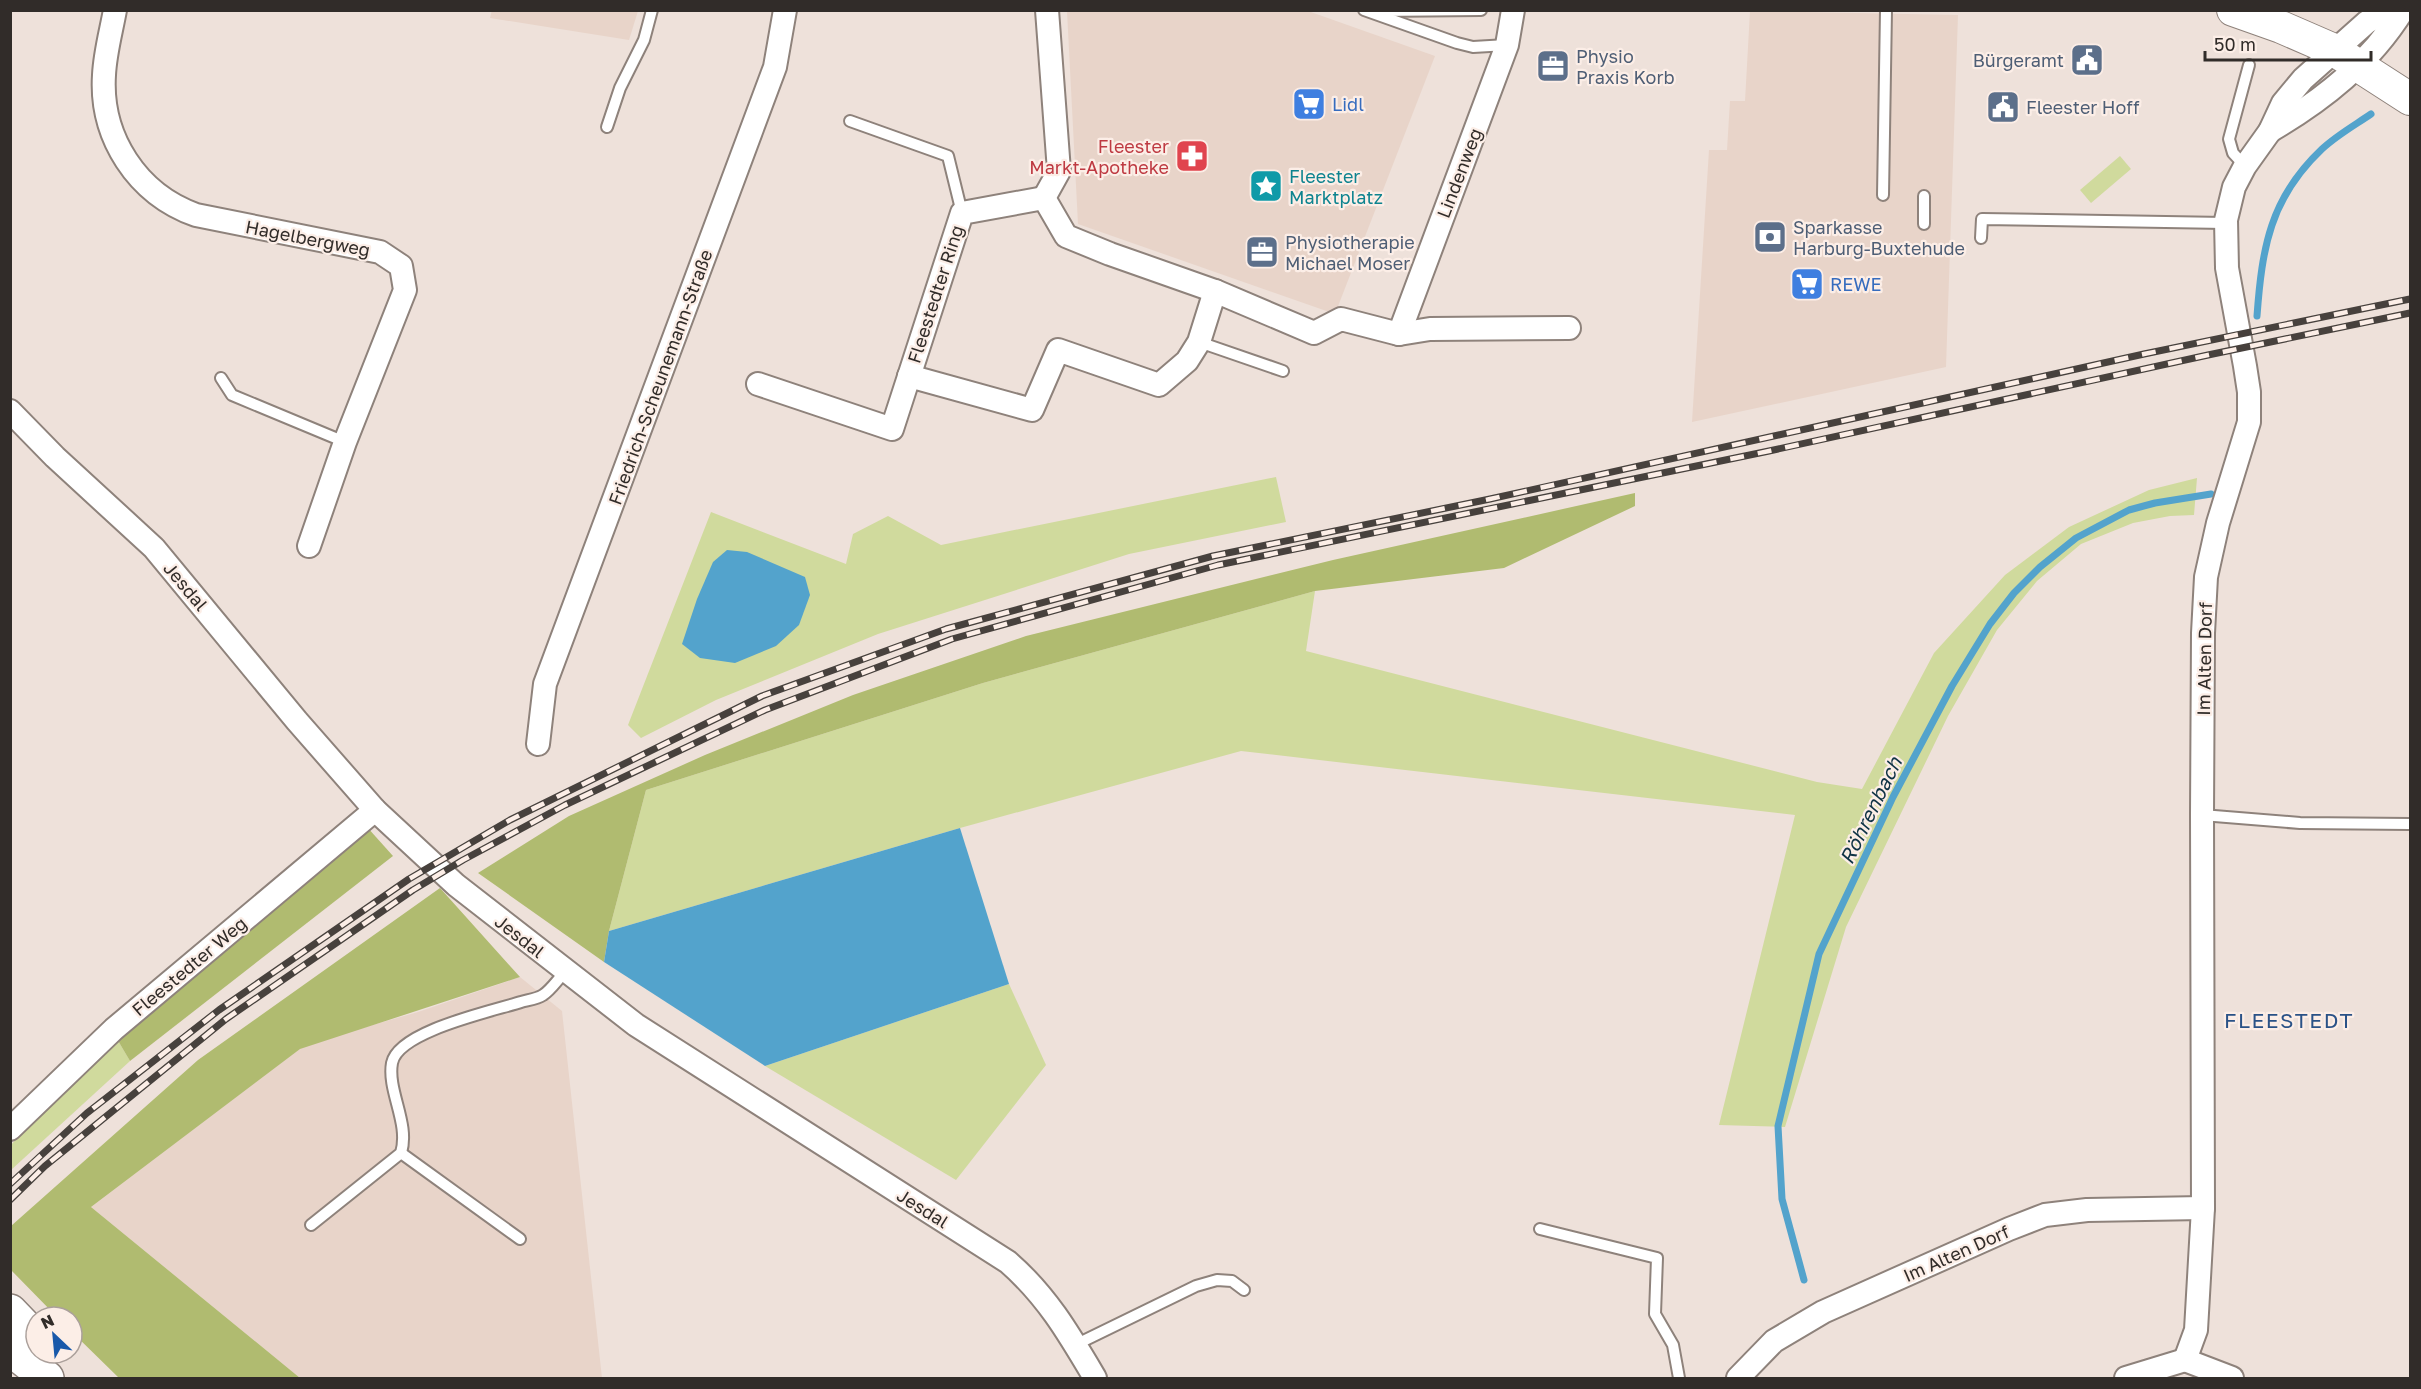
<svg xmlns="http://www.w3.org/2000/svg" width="2421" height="1389" font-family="'Golos Text',sans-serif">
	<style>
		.built { fill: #e8d4c9 }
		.green { fill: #d0da9d }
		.forest { fill: #b0bb70 }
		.water { fill: #53a3cc }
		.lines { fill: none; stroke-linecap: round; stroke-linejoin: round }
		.stream { stroke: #53a3cc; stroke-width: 7 }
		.lane-casing { stroke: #8e827b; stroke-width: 14 }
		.street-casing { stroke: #8e827b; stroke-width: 26 }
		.secondary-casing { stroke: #8e827b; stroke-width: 34 }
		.highway-casing { stroke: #8e827b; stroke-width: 36 }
		.lane { stroke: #fff; stroke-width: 10 }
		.street { stroke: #fff; stroke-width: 22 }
		.secondary { stroke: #fff; stroke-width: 32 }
		.highway { stroke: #fff; stroke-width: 33 }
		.rail-casing { stroke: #47413d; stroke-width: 7 }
		.rail { stroke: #fceee7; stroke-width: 4.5; stroke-dasharray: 14; stroke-linecap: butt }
		.labels { text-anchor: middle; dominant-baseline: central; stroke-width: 4.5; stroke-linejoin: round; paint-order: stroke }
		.service-label { font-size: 18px; fill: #4e5e75; stroke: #fceee7; text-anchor: start }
		.shop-label { font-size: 18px; fill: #366cbe; stroke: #fceee7; text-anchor: start }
		.health-label { font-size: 18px; fill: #be3a42; stroke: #fceee7; text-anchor: end }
		.street-label { font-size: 18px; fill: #312c29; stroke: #fceee7 }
		.culture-label { font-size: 18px; fill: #0d838f; stroke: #fceee7; text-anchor: start }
		.water-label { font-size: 20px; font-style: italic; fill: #0f3345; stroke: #fceee7 }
		.quarter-label { font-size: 21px; letter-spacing: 1.5px; fill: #2a5287; stroke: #fceee7 }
	</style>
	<rect width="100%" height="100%" fill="#eee1da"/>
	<!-- built -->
	<g class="built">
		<path d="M492 10H638V11L629 40 490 18Z"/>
		<path d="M1067 11H1308L1435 56 1335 314 1078 224Z"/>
		<path d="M1750 11 1958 15 1946 367 1692 422 1709 150H1727L1730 101H1745Z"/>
		<path d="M520 977 562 1011 602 1378H300L91 1207 306 1044 418 1012Z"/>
	</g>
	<!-- green -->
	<g class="green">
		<path d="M2120 156 2131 169 2091 203 2080 190Z"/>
		<path d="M1276 477 1286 522 1129 554 878 634 716 700 641 738 628 725 711 512 846 564 853 534 888 516 941 545Z"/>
		<path d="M2197 478 2194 515 2170 516 2133 523 2081 544 2037 581 1997 630 1948 716 1846 927 1785 1127 1719 1125 1795 815 1241 751 960 828 609 931 646 790 983 683 1315 591 1306 651 1817 782 1862 789 1934 653 2005 575 2069 527 2149 490Z"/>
		<path d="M1009 984 1046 1065 956 1180 765 1066Z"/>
		<path d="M117 1039 130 1061 11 1170V1145L37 1115Z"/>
	</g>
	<!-- forest -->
	<g class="forest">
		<path d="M1635 493V506L1504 568 1315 591 983 683 646 790 609 931 604 962 478 873 569 816 705 755 853 695 1026 636 1333 560Z"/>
		<path d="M367 827 393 856 130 1061 117 1039Z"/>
		<path d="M440 888 520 977 300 1049 91 1207 300 1378H119L72 1332V1317H57L11 1270V1226L198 1060Z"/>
	</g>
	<!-- water -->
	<g class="water">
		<path d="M727 550 747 552 805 577 810 595 799 625 776 646 735 663 700 658 682 644 697 599 713 562Z"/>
		<path d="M960 828 1009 984 765 1066 604 962 609 931Z"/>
	</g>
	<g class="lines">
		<!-- stream -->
		<g class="stream">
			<path d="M2257 316C2262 248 2270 198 2322 149 2337 135 2355 125 2371 114"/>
			<path d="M1804 1280 1782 1199 1778 1126 1819 954 1893 797 1952 686 1990 624 2014 593 2040 567 2076 538 2129 510 2155 503 2211 494"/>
		</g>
		<defs>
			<g id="lane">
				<path d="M1364 10 1457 43 1473 47 1507 45"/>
				<path d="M1375 11 1481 10"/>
				<path d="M850 121 948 156 962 213"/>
				<path d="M607 127 620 88 644 40 652 10"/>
				<path d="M2245 166 2233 153 2229 139 2249 65"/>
				<path d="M1883 195 1886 10"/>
				<path d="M1924 224V196"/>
				<path d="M1981 238 1982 219 2225 223"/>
				<path d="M1199 342 1283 371"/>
				<path d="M221 378 232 395 345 442"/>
				<path d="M2202 815 2300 823 2410 824"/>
				<path d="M401 1153 520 1239"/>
				<path d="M311 1225 401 1153C410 1123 387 1091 392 1063 398 1031 493 1011 521 1002 528 1000 537 999 543 995 551 990 558 979 565 972"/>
				<path d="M1540 1229 1657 1258 1655 1314 1673 1345 1679 1378"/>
				<path d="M1075 1345 1196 1286 1217 1280 1232 1281 1244 1290"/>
			</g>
			<g id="street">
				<path d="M115 10C111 32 105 53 104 75 100 137 137 194 196 215L380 252 401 266 405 290 345 442 309 546"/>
				<path d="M2270 131C2323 100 2370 63 2403 10"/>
				<path d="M1044 198 1066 236 1110 254 1215 291 1314 333 1341 319 1399 334 1430 329 1569 328"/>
				<path d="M1044 198 1059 171 1047 10"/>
				<path d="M1399 334 1507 45 1513 10"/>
				<path d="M909 376 1032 410 1058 350 1159 385 1187 361 1199 342 1215 291"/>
				<path d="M758 384 892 429 962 213 1044 198"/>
				<path d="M10 411 55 457 154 548 297 721 375 810 456 885 636 1025 1008 1262C1047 1296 1069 1334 1095 1378"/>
				<path d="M538 744 545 684 775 67 785 10"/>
				<path d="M10 1129 114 1029 375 810"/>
				<path d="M2185 1360 2196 1330 2203 1208 2202 815 2203 633 2206 577 2218 523 2249 422V392L2245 366 2227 268 2226 220 2234 187 2245 166 2270 131 2283 103 2303 79 2367 22 2390 10"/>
				<path d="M2185 1360 2232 1378"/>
				<path d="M1738 1378 1774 1341 1823 1312 2009 1229 2045 1215 2087 1210 2203 1208"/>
				<path d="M2126 1378 2185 1360"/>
			</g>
			<path id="secondary" d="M2233 10 2281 27 2334 50 2410 99"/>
			<g id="highway">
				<path d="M10 1311 36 1338"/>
				<path d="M10 1349 47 1378"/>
			</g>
		</defs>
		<!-- lane casing -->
		<use href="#lane" class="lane-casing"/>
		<!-- street casing -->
		<use href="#street" class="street-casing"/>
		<!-- secondary casing -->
		<use href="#secondary" class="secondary-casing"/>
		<!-- highway casing -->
		<use href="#highway" class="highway-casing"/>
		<!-- lane -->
		<use href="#lane" class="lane"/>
		<!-- street -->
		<use href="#street" class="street"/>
		<!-- secondary -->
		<use href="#secondary" class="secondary"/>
		<!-- highway -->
		<use href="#highway" class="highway"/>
		<defs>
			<g id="rail">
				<path d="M10 1184 87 1113 219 1010 409 879 510 820 762 696 946 629 1213 556 1490 499 2144 354 2410 299"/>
				<path d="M10 1200 45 1166 226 1019 413 890 463 860 565 805 765 710 952 639 1218 565 1769 451 2208 355 2410 313"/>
			</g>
		</defs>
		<!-- rail casing -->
		<use href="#rail" class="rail-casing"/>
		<!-- rail -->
		<use href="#rail" class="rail"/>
	</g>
	<!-- icons -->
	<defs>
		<symbol id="civic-square" viewBox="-11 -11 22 22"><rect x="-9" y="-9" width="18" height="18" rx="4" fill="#5c6f8a" stroke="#fceee7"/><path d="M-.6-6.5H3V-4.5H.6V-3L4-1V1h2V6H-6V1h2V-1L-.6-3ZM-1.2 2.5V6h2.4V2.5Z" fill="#fff"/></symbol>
		<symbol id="office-square" viewBox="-11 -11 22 22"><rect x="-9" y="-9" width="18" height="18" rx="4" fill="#5c6f8a" stroke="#fceee7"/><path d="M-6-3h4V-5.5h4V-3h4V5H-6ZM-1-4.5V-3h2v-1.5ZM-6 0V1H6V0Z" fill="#fff"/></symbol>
		<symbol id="supermarket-square" viewBox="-11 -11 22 22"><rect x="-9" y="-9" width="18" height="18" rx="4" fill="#3f7fe0" stroke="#fceee7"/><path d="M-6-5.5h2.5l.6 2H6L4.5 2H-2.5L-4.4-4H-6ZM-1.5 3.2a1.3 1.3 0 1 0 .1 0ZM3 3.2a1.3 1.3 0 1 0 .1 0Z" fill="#fff"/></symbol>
		<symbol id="pharmacy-square" viewBox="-11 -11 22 22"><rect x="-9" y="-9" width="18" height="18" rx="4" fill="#e0444e" stroke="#fceee7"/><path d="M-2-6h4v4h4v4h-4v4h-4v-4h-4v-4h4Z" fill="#fff"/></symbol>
		<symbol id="sight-square" viewBox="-11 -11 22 22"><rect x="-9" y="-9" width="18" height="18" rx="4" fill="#0f9aa8" stroke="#fceee7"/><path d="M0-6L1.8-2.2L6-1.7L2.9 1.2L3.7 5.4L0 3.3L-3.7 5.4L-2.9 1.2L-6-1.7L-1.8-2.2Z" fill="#fff"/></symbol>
		<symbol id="bank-square" viewBox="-11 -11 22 22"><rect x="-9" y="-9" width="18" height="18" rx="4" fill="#5c6f8a" stroke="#fceee7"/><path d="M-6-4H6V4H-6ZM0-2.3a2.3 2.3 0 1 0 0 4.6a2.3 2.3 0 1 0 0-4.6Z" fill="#fff"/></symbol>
	</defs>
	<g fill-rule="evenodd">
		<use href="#civic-square" x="2068" y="41" width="38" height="38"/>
		<use href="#office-square" x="1534" y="47" width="38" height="38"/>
		<use href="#supermarket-square" x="1290" y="85" width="38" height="38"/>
		<use href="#civic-square" x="1984" y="88" width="38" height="38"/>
		<use href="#pharmacy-square" x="1173" y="137" width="38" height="38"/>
		<use href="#sight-square" x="1247" y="167" width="38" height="38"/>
		<use href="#bank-square" x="1751" y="218" width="38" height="38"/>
		<use href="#office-square" x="1243" y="233" width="38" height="38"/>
		<use href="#supermarket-square" x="1788" y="265" width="38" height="38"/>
	</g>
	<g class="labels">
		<!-- service labels -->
		<g class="service-label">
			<text x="1576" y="56">Physio<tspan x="1576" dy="21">Praxis Korb</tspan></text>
			<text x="2064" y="60" text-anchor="end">Bürgeramt</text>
			<text x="2026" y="107">Fleester Hoff</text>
			<text x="1793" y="227">Sparkasse<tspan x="1793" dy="21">Harburg-Buxtehude</tspan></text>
			<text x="1285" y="242">Physiotherapie<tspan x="1285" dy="21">Michael Moser</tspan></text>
		</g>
		<!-- shop labels -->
		<g class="shop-label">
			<text x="1332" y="104">Lidl</text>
			<text x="1830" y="284">REWE</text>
		</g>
		<!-- health labels -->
		<g class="health-label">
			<text x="1169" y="146">Fleester<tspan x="1169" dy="21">Markt-Apotheke</tspan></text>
		</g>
		<!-- street labels -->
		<g class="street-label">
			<text transform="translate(1459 173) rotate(-69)">Lindenweg</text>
			<text transform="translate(308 238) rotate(11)">Hagelbergweg</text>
			<text transform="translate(935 294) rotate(-72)">Fleestedter Ring</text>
			<text transform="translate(660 377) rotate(-70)">Friedrich-Scheunemann-Straße</text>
			<text transform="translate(186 586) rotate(50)">Jesdal</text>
			<text transform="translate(2204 659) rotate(-89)">Im Alten Dorf</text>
			<text transform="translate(520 936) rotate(38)">Jesdal</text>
			<text transform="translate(189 966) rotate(-40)">Fleestedter Weg</text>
			<text transform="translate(923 1208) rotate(32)">Jesdal</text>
			<text transform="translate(1956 1253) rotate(-24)">Im Alten Dorf</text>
		</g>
		<!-- culture labels -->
		<g class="culture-label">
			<text x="1289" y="176">Fleester<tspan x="1289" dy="21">Marktplatz</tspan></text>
		</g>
		<!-- water labels -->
		<g class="water-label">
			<text transform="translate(1870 810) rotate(-64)">Röhrenbach</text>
		</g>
		<!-- quarter labels -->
		<g class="quarter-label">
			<text x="2289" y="1020">FLEESTEDT</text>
		</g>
	</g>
	<!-- border -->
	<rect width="2421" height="1389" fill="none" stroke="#312c29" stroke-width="24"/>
	<!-- north arrow -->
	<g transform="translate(54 1335) rotate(334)"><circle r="28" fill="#fceee7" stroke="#aba09b" stroke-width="1.5"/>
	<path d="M0-4.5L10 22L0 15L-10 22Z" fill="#1959aa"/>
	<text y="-9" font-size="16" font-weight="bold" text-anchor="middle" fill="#312c29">N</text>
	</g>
	<!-- scale -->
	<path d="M2205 51v9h166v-9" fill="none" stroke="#312c29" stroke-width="3"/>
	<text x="2214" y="51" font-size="18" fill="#312c29" stroke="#fceee7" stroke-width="4.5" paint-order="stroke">50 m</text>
</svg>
